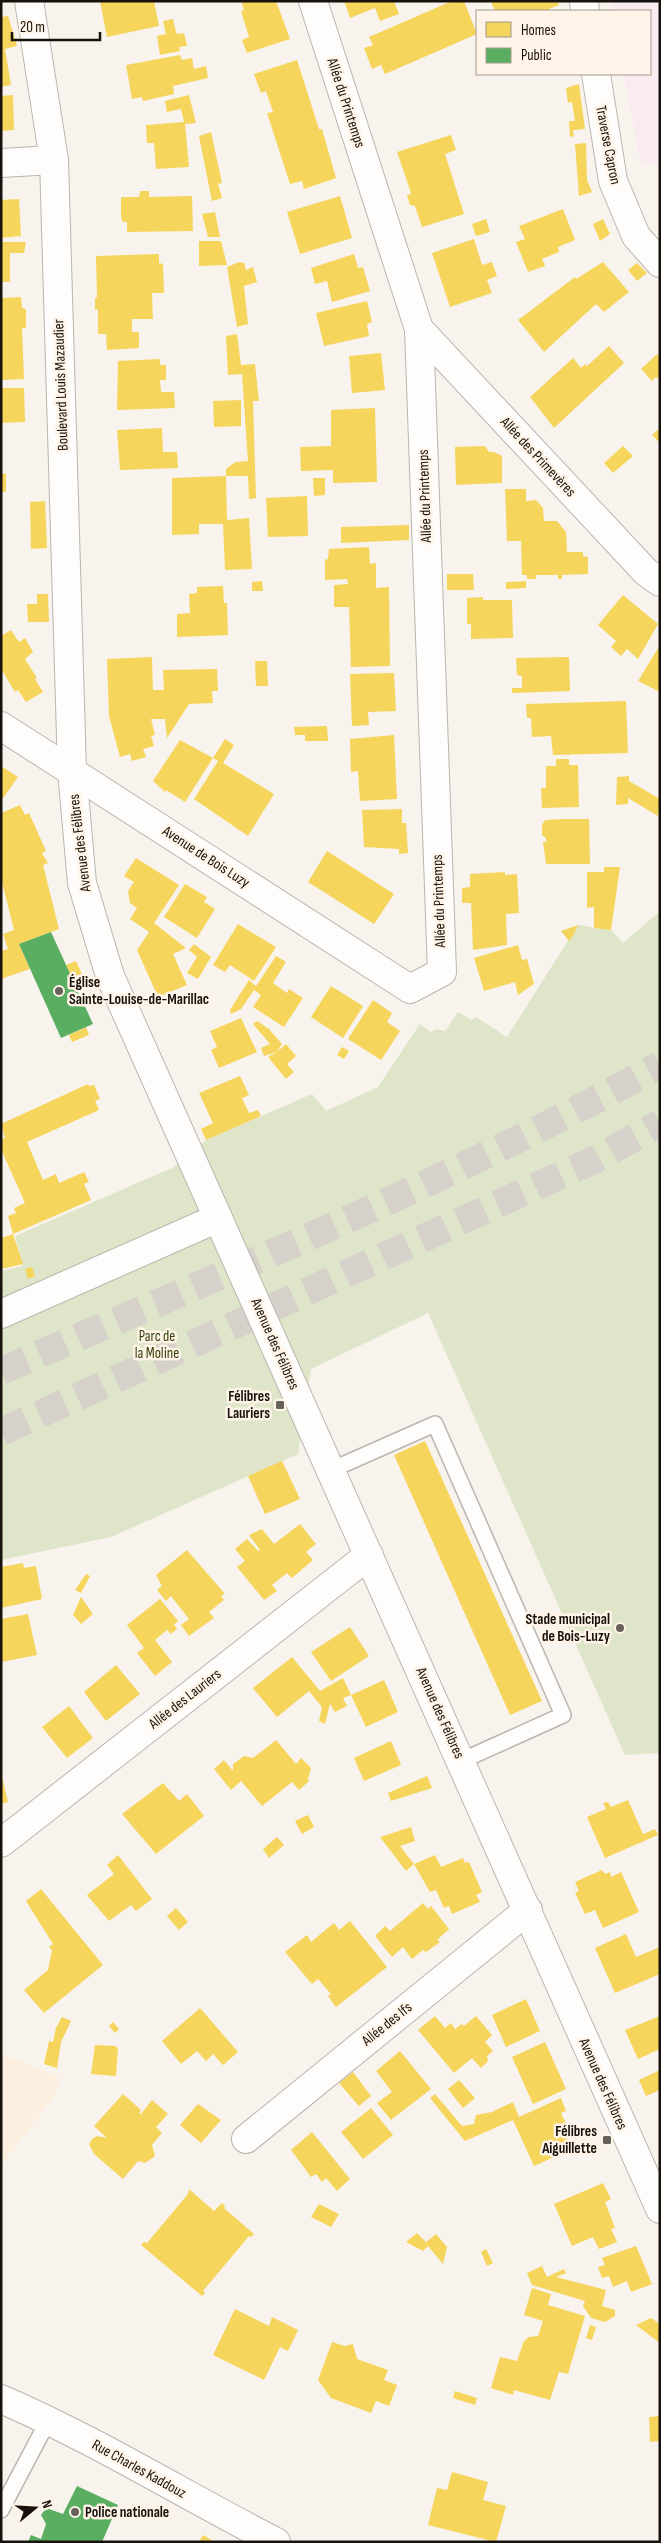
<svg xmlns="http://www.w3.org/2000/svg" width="661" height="2543" font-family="'Sofia Sans Condensed',sans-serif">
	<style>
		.built { fill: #fcefdf }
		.education { fill: #faebf0 }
		.green { fill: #dfe5c9 }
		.homes { fill: #f6d55c }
		.public { fill: #5aae61 }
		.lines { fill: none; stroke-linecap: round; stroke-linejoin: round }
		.motorway-tunnel { stroke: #d7d1cb; stroke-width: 28; stroke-dasharray: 28 14; stroke-linecap: butt }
		.service-casing { stroke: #bab5af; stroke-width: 18 }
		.minor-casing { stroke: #bab5af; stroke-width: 30 }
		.tertiary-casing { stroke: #bab5af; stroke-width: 30 }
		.service { stroke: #fefdfc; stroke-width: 15 }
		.minor { stroke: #fefdfc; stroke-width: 28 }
		.tertiary { stroke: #fefdfc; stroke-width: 28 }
		.poi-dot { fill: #66615b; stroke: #fff4e7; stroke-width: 2 }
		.labels { text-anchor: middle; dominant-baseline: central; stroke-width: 5; stroke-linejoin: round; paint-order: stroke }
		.street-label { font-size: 15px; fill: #17120d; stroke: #fff4e7 }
		.poi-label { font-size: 15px; font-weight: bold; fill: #17120d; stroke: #fff4e7; text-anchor: end }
		.park-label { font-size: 15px; fill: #314009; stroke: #fff4e7 }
	</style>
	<rect width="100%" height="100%" fill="#f9f3ed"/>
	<!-- built -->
	<path class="built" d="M1 2054 58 2076 57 2093 1 2165Z"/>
	<!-- education -->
	<path class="education" d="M611 1H660V164L640 161 624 74H650V11H613Z"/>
	<!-- green -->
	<path class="green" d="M660 911V1753L625 1755 428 1313 311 1369 298 1454 111 1537 1 1560V1271L23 1266 15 1236 172 1168 206 1140 312 1094 326 1111 378 1087 420 1024 431 1032 437 1029 445 1031 458 1012 472 1020 476 1017 507 1037 578 925 611 930 623 943Z"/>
	<!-- homes -->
	<g class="homes">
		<path d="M100 1H154L159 26 107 37Z"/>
		<path d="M241 1H276L290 39 247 53 242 40 249 37 241 11 244 10Z"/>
		<path d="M344 1H394L399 14 380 21 375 8 350 18Z"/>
		<path d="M452 1H464L477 34 385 74 381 65 372 69 364 48 373 45 369 37Z"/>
		<path d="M558 1 559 5 549 9 550 11H495L491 2Z"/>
		<path d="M8 16 17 46 5 49 11 85 1 87V17Z"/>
		<path d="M173 19 176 32 177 34 184 33 187 46 179 47 180 51 160 55 157 36 166 34 163 21Z"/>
		<path d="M180 55 182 60 192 58 194 69 206 66 208 78 173 86 174 94 143 101 142 97 132 99 126 65Z"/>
		<path d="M297 60 319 129H322L336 178 304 189 302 181 290 184 267 113 273 112 266 91 261 93 254 74Z"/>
		<path d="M579 84 585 129 573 130 574 137 570 136 569 121H575L572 102 568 103 566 88Z"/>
		<path d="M13 95 14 130 1 131V96Z"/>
		<path d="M189 95 196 123 185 124 189 167 156 169 154 143H147L146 125 184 122 181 109 167 112 165 101Z"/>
		<path d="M211 132 222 183 218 184 222 198 212 201 199 136Z"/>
		<path d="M451 135 456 150 445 154 464 214 422 227 415 206 410 205 407 196 411 193 397 152Z"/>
		<path d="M586 143 587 180 592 192 579 196 575 144Z"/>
		<path d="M140 191H149V197L192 196 193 231 127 232V222H123L121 218V197H139Z"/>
		<path d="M340 196 352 238 300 254 287 212Z"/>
		<path d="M19 199 21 236 1 238V200Z"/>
		<path d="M563 209 575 240 558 247 559 252 542 259 545 266 528 272 516 242 525 239 519 226Z"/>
		<path d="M215 212 220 237H208L202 214Z"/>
		<path d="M486 219 490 232 476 236 472 224Z"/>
		<path d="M603 219 610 234 600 241 593 224Z"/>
		<path d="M474 239 482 265 492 262 497 276 487 280 492 293 450 307 432 253Z"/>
		<path d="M199 241H221L227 265 199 266Z"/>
		<path d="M1 242H26L24 253H10V282H1Z"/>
		<path d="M159 254V263L163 264 164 293H152L153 319H132V332H139V348L107 350 106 334H98V309L95 310V298L97 297 96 256Z"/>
		<path d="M354 254 358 268 363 267 370 291 332 302 327 281 315 284 311 268Z"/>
		<path d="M239 262 244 263 246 270 253 267 257 282 244 286 248 324 237 327 227 267Z"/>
		<path d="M603 262 629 292 604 312 596 304 544 352 518 320 575 277 576 279Z"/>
		<path d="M637 263 647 273 637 281 628 270Z"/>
		<path d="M21 297 22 308 26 309V328H22L24 379 1 380V298Z"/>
		<path d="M367 301 372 322 367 324 369 336 324 346 316 313Z"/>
		<path d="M237 334 241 365 255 364 259 401H253L256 498 249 499 248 476H226V469L230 466 236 462 248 461 242 374 228 375 226 336Z"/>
		<path d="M609 346 624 363 554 428 530 397 573 358 581 368 585 364 587 366Z"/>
		<path d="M381 353 385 390 352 393 349 356Z"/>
		<path d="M657 354 660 357V380L656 377 652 381 641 369Z"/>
		<path d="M160 359V365H166V380H160L161 392H174L175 408 117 410 118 361Z"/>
		<path d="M1 388H24L25 422 1 423Z"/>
		<path d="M241 400V426L214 427 213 401Z"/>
		<path d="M375 408 377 482 333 483V470L301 471 300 447 331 446V410Z"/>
		<path d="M162 428 163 452H177L178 468 120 470 117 430Z"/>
		<path d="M660 428V443L652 435Z"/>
		<path d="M485 446 489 452H494L502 456V483L456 485 455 447Z"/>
		<path d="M623 446 633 456 613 473 604 463Z"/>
		<path d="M1 473 6 474V492H1Z"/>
		<path d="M226 476 227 520 249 518 252 569 225 570 223 524H199V534L172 535V478Z"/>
		<path d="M313 478H325V495L314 496Z"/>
		<path d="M505 489H526V501L536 500 543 508 544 521H557L566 532 567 552H583V556L588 557V574L562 575V579H558V575H536V579H527V575H522L521 541H507Z"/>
		<path d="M307 496 308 536 268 537 266 498Z"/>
		<path d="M45 501 47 548 31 549 30 502Z"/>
		<path d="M409 525V540L341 543V527Z"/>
		<path d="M369 547 370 564 376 563V588L389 587 390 666 351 667 349 607H334V585L348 584 347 579 325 580V560L328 559 329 549Z"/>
		<path d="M447 574H473L474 590H447Z"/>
		<path d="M262 581 263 591H252V582Z"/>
		<path d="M526 581V588L506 589V582Z"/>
		<path d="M223 586 224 603H227L228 635 177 637V614L190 613 189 594 197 593V587Z"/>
		<path d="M37 594H48L49 622H28L27 604H37Z"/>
		<path d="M623 595 658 624 638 659 627 649 621 656 611 647 616 641 598 625Z"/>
		<path d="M483 597V600H512L513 638 471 639V624H467V598Z"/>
		<path d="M11 630 19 642 25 638 33 652 25 659 37 678 35 679 43 692 26 702 18 690 15 692 3 672 1 673V636Z"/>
		<path d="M660 645V692L638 681Z"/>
		<path d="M152 657 153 690H164L163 670 217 669 218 691H212L213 703 189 704 167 738 165 719H151L155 735 151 736 154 746 143 749 146 757 132 761 130 754 120 757 109 716 107 659Z"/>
		<path d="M569 657 570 691 512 693V688H522V676L517 675 516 658Z"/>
		<path d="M255 661H267L268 686H256Z"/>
		<path d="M394 673 396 711 368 712 369 725 352 726 350 674Z"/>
		<path d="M626 701 628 753 553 755 551 736 532 737 531 718H527L526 704Z"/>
		<path d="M327 726 328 741H305V735H295L294 727Z"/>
		<path d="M394 735 397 799 360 801 358 771 351 772 350 739Z"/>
		<path d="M225 739 234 745 223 763 274 794 248 836 194 799 218 761 213 758 185 802 166 790 165 792 153 781 180 740 213 758Z"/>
		<path d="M556 759H569V765H578L579 807 542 808 541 788H546V766H556Z"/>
		<path d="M1 766 18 777 1 801Z"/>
		<path d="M629 776V781L660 799 658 816 628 798V804L616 805 617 777Z"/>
		<path d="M20 805 25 815 29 813 46 851 42 853 48 863 43 865 59 929 19 944 30 969 1 979V951L8 949 3 934 14 930 1 878V813Z"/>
		<path d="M402 809V823H406L408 853 399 854V849L364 847 362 810Z"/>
		<path d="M562 819H589L590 864H546L543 842H546V838L542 835V825L545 820Z"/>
		<path d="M327 851 394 894 374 924 308 882Z"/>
		<path d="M136 858 179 885 154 923 186 948 173 954 187 985 158 997 137 950 149 932 130 919 137 908 130 903 128 891 134 882 124 876Z"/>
		<path d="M604 867H620L611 930 594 928V907L587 908V872H604Z"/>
		<path d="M505 872V875L517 874 519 913 506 914 507 945 473 950 471 903H462V888L470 887V874Z"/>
		<path d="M185 884 207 897 204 902 215 909 197 938 164 917Z"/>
		<path d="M238 924 276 947 254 981 230 965 225 972 213 965Z"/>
		<path d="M578 925 573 936 569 941 561 931Z"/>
		<path d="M194 944 211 957 198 979 187 973 197 957 189 950Z"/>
		<path d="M518 945 522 960 527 959 534 984 518 995 515 982 484 991 474 958Z"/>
		<path d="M276 956 286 962 273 983 287 993 289 989 303 998 284 1027 253 1007 261 995 254 990 241 1009 231 1014 230 1010 249 980 256 986Z"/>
		<path d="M76 961 82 974 72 979 66 965Z"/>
		<path d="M331 986 363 1006 343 1038 311 1017Z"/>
		<path d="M373 1000 392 1013 387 1022 400 1031 381 1060 348 1039Z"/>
		<path d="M241 1018 257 1052 219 1068 211 1050 217 1047 210 1031Z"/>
		<path d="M257 1021 269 1029 282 1044 277 1052 286 1044 296 1056 287 1064 294 1072 286 1079 268 1057 277 1052 264 1056 261 1048 270 1044 253 1024Z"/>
		<path d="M86 1027 89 1035 72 1042 69 1035Z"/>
		<path d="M342 1047 349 1051 344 1059 337 1055Z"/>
		<path d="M240 1076 249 1095 242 1098 249 1113 258 1110 261 1116 206 1140 201 1129 213 1123 199 1093Z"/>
		<path d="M88 1084 89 1086 94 1085 100 1099 95 1101 99 1110 27 1142 43 1180 56 1174 59 1183 84 1172 89 1182 84 1184 91 1200 13 1234 8 1216 16 1213 14 1208 25 1203 1 1149V1139L5 1138 1 1124Z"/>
		<path d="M13 1234 23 1264 1 1269V1238Z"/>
		<path d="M32 1267 35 1276 28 1279 25 1269Z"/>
		<path d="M425 1441 542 1701 510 1715 394 1455Z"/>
		<path d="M282 1461 300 1499 265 1514 248 1476Z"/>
		<path d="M300 1524 316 1544 306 1552 313 1560 292 1578 287 1573 272 1585 277 1591 264 1600 237 1567 245 1561 235 1549 247 1539 258 1551 260 1550 249 1535 262 1529 274 1544Z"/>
		<path d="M187 1550 225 1594 221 1596 224 1600 209 1612 214 1618 189 1636 181 1625 189 1619 171 1596 166 1601 157 1590 162 1586 156 1575Z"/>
		<path d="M23 1563 24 1568 36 1566 42 1599 1 1608V1567Z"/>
		<path d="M86 1574 90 1576 81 1593 75 1590Z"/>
		<path d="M81 1597 93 1614 81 1624 73 1615Z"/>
		<path d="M160 1599 178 1621 174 1625 177 1629 171 1634 167 1630 155 1640 172 1662 155 1676 137 1653 144 1648 127 1625Z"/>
		<path d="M28 1614 37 1655 1 1662V1619Z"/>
		<path d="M350 1627 369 1656 331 1681 311 1652Z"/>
		<path d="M292 1657 320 1691 343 1678 351 1695 343 1698 347 1706 335 1712 330 1704 325 1724 319 1721 322 1707 309 1691 277 1717 253 1688Z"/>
		<path d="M116 1665 140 1694 106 1721 84 1692Z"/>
		<path d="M384 1680 398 1712 366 1727 351 1695Z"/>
		<path d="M69 1706 93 1738 67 1758 42 1727Z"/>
		<path d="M276 1740 296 1764 301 1758 311 1768 308 1779 309 1781 299 1790 292 1782 262 1806 241 1781 231 1790 214 1769 224 1760 233 1771V1764L244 1756 253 1758Z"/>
		<path d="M391 1741 401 1765 364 1781 354 1758Z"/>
		<path d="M1 1773 8 1802 1 1804Z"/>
		<path d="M427 1776 432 1788 391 1801 388 1793Z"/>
		<path d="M163 1783 179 1801 187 1794 204 1816 156 1854 122 1814Z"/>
		<path d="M628 1800 643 1834 655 1829 658 1835 605 1858 587 1817 606 1809 603 1803 608 1802 611 1807Z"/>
		<path d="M308 1815 314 1827 302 1834 295 1821Z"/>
		<path d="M411 1827 415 1841 400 1846 414 1864 406 1871 380 1837Z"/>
		<path d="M277 1837 284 1845 269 1858 263 1849Z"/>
		<path d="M118 1855 152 1899 136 1911 131 1905 109 1921 87 1895 114 1874 107 1865Z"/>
		<path d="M435 1855 441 1867 463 1858 465 1863 469 1862 482 1892 476 1895 480 1902 452 1914 449 1906 444 1908 436 1890 430 1892 414 1864Z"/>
		<path d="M602 1870 605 1874 610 1872 611 1877 621 1872 639 1912 603 1928 595 1910 585 1914 575 1893 579 1891 575 1882Z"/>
		<path d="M41 1889 103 1965 44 2013 24 1990 48 1970 52 1950 49 1947 53 1944 26 1901Z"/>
		<path d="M423 1903 428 1909 431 1906 449 1929 437 1940 440 1942 426 1952 423 1950 412 1959 403 1947 392 1957 375 1936 385 1926 390 1931Z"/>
		<path d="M176 1908 188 1922 179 1930 167 1916Z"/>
		<path d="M350 1921 387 1967 336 2007 328 1996 331 1994 318 1979 312 1984 285 1952 307 1935 311 1942 334 1923 339 1930Z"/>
		<path d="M626 1934 636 1957 660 1947V1974L615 1993 595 1948Z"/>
		<path d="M526 1999 540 2031 506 2047 492 2015Z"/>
		<path d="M200 2008 238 2052 223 2065 213 2054 206 2061 197 2051 181 2064 162 2041Z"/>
		<path d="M435 2016 445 2028 451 2023 455 2029 462 2024 464 2026 476 2016 492 2035 485 2042 493 2051 487 2056 488 2061 481 2068 472 2058 454 2073 418 2030Z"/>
		<path d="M660 2016V2049L638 2059 625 2030Z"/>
		<path d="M62 2017 71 2021 61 2042 57 2068 44 2064 49 2041 53 2042 56 2028Z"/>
		<path d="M113 2022 119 2029 115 2033 109 2026Z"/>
		<path d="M545 2042 566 2089 533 2104 512 2057Z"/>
		<path d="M95 2045 115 2046 118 2048 116 2076 91 2074Z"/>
		<path d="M400 2051 431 2089 391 2120 377 2103 392 2092 376 2071Z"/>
		<path d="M660 2070V2090L646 2096 639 2080Z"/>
		<path d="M353 2072 371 2096 359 2106 339 2083Z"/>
		<path d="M459 2080 475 2098 463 2108 448 2089Z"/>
		<path d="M123 2094 141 2110 139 2113 141 2114 152 2100 168 2114 156 2127 162 2133 152 2145 155 2156 145 2163 138 2161 123 2179 94 2154 89 2144 92 2139 97 2136 107 2138 94 2126Z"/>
		<path d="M435 2094 462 2126 474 2124 476 2115 492 2112 513 2102 519 2117 561 2098 566 2111 561 2113 570 2132 565 2134 572 2149 534 2166 513 2120 465 2141 430 2098Z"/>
		<path d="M198 2104 221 2120 201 2143 180 2125Z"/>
		<path d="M371 2108 393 2135 363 2159 341 2132Z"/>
		<path d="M312 2132 350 2179 337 2191 326 2178 322 2182 316 2174 311 2177 291 2150Z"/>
		<path d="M603 2183 611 2199 605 2202 615 2228 611 2229 617 2242 599 2249 593 2237 572 2246 554 2204Z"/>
		<path d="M189 2189 214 2211 222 2203 225 2206 224 2208 254 2234 251 2237 249 2236 203 2291 205 2293 202 2296 141 2245 144 2242 147 2243 188 2194Z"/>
		<path d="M319 2204 339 2214 331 2227 311 2217Z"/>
		<path d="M417 2233 426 2242 436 2234 447 2247 443 2264 428 2246 423 2251 406 2242Z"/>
		<path d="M636 2246 652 2284 631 2292 627 2281 613 2287 609 2276 602 2278 598 2267 605 2265 602 2258Z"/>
		<path d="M486 2249 493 2263 487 2266 481 2252Z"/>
		<path d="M542 2266 547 2277 564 2269 566 2273 556 2277 606 2290 602 2306 615 2310V2316L605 2322 591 2318 583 2306 585 2301 532 2285 527 2273Z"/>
		<path d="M532 2288 551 2294 548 2305 585 2316 568 2374 559 2372 550 2400 514 2390 513 2395 491 2388 500 2357 517 2361 524 2341 529 2337 538 2336 543 2321 524 2315Z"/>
		<path d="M235 2309 269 2326 272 2317 298 2330 288 2351 280 2347 264 2380 213 2355Z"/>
		<path d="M651 2318 660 2324V2343L636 2325Z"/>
		<path d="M590 2325 596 2327 592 2340 586 2338Z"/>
		<path d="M332 2342 345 2346 353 2344 357 2359 388 2370 384 2380 397 2385 389 2406 376 2401 371 2413 331 2398 318 2380Z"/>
		<path d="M455 2391 477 2398 475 2405 453 2398Z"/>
		<path d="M660 2416V2441L650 2442 649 2417Z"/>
		<path d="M452 2472 488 2482 483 2500 506 2506 496 2542 428 2525 437 2488 447 2490Z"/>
		<path d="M203 2535 215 2542H199Z"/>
	</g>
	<!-- public -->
	<g class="public">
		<path d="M51 932 93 1024 61 1038 19 944Z"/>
		<path d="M77 2486 118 2505 102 2542H28L31 2535 41 2539 46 2524 41 2515 44 2511 49 2509 63 2514Z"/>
	</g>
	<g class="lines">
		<!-- motorway-tunnel -->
		<g class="motorway-tunnel">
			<path d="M1 1371C222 1274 449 1182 660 1065"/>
			<path d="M1 1432 596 1159 660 1123"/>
		</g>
		<defs>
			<g id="service">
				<path d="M331 1470 435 1424 563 1715 461 1761"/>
				<path d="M1 2510 49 2419"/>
			</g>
			<g id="minor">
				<path d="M29 1 54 160 72 771 82 883 110 976 660 2209"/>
				<path d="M584 1 585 11"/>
				<path d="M596 74 613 181 636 236 660 263"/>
				<path d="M1 163 54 160"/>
				<path d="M419 329 646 572 660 582"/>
				<path d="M1 726 410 989 442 972 419 329 313 1"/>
				<path d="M1 1314 218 1218"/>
				<path d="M1 1843 369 1555"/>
				<path d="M246 2139 528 1910"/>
			</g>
			<path id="tertiary" d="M1 2399C96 2440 184 2495 276 2542"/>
		</defs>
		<!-- service casing -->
		<use href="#service" class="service-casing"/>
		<!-- minor casing -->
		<use href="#minor" class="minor-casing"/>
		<!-- tertiary casing -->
		<use href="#tertiary" class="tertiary-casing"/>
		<!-- service -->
		<use href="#service" class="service"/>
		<!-- minor -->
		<use href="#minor" class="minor"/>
		<!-- tertiary -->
		<use href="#tertiary" class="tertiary"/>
	</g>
	<!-- markers -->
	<g class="poi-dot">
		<circle cx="59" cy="991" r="5"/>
		<rect x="275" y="1400" width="10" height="10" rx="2.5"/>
		<circle cx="620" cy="1628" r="5"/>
		<rect x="602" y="2135" width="10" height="10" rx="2.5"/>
		<circle cx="75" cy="2512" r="5"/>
	</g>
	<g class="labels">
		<!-- street labels -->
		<g class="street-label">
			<text transform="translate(346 103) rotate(72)">Allée du Printemps</text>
			<text transform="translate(608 145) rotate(79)">Traverse Capron</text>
			<text transform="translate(61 385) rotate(-92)">Boulevard Louis Mazaudier</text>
			<text transform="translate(538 457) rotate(47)">Allée des Primevères</text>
			<text transform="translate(425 496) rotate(-92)">Allée du Printemps</text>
			<text transform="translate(80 843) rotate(-97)">Avenue des Félibres</text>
			<text transform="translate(206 857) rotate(33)">Avenue de Bois Luzy</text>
			<text transform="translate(439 901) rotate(-92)">Allée du Printemps</text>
			<text transform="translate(275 1344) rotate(66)">Avenue des Félibres</text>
			<text transform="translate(185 1699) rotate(-38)">Allée des Lauriers</text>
			<text transform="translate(440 1713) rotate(66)">Avenue des Félibres</text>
			<text transform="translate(387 2024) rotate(-39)">Allée des Ifs</text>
			<text transform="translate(603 2084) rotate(66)">Avenue des Félibres</text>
			<text transform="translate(139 2469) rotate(29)">Rue Charles Kaddouz</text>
		</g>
		<!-- poi labels -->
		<g class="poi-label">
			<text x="69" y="982" text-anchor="start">Église<tspan x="69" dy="17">Sainte-Louise-de-Marillac</tspan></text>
			<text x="270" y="1396">Félibres<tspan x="270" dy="17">Lauriers</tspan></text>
			<text x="610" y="1619">Stade municipal<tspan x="610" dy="17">de Bois-Luzy</tspan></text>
			<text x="597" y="2131">Félibres<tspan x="597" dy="17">Aiguillette</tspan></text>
			<text x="85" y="2512" text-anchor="start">Police nationale</text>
		</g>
		<!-- park labels -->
		<g class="park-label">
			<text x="157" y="1336">Parc de<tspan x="157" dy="17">la Moline</tspan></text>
		</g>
	</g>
	<!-- border -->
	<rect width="661" height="2543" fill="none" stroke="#17120d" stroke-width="5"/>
	<!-- legend -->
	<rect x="476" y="10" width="175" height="65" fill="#fff4e7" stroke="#a29a90"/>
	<rect x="486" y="22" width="25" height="15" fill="#f6d55c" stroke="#a29a90"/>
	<text x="521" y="35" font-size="15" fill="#17120d">Homes</text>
	<rect x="486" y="48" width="25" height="15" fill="#5aae61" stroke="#a29a90"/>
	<text x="521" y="60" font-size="15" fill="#17120d">Public</text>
	<!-- north arrow -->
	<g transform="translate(35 2508) rotate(72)" stroke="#fff4e7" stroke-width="4" paint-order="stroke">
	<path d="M0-4L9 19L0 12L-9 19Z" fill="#17120d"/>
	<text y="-8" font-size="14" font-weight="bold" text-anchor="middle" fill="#17120d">N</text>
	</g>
	<!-- scale -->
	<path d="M12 32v8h88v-8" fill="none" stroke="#17120d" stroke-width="2.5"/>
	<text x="20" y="32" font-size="15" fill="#17120d" stroke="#fff4e7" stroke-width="4" paint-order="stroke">20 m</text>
</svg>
